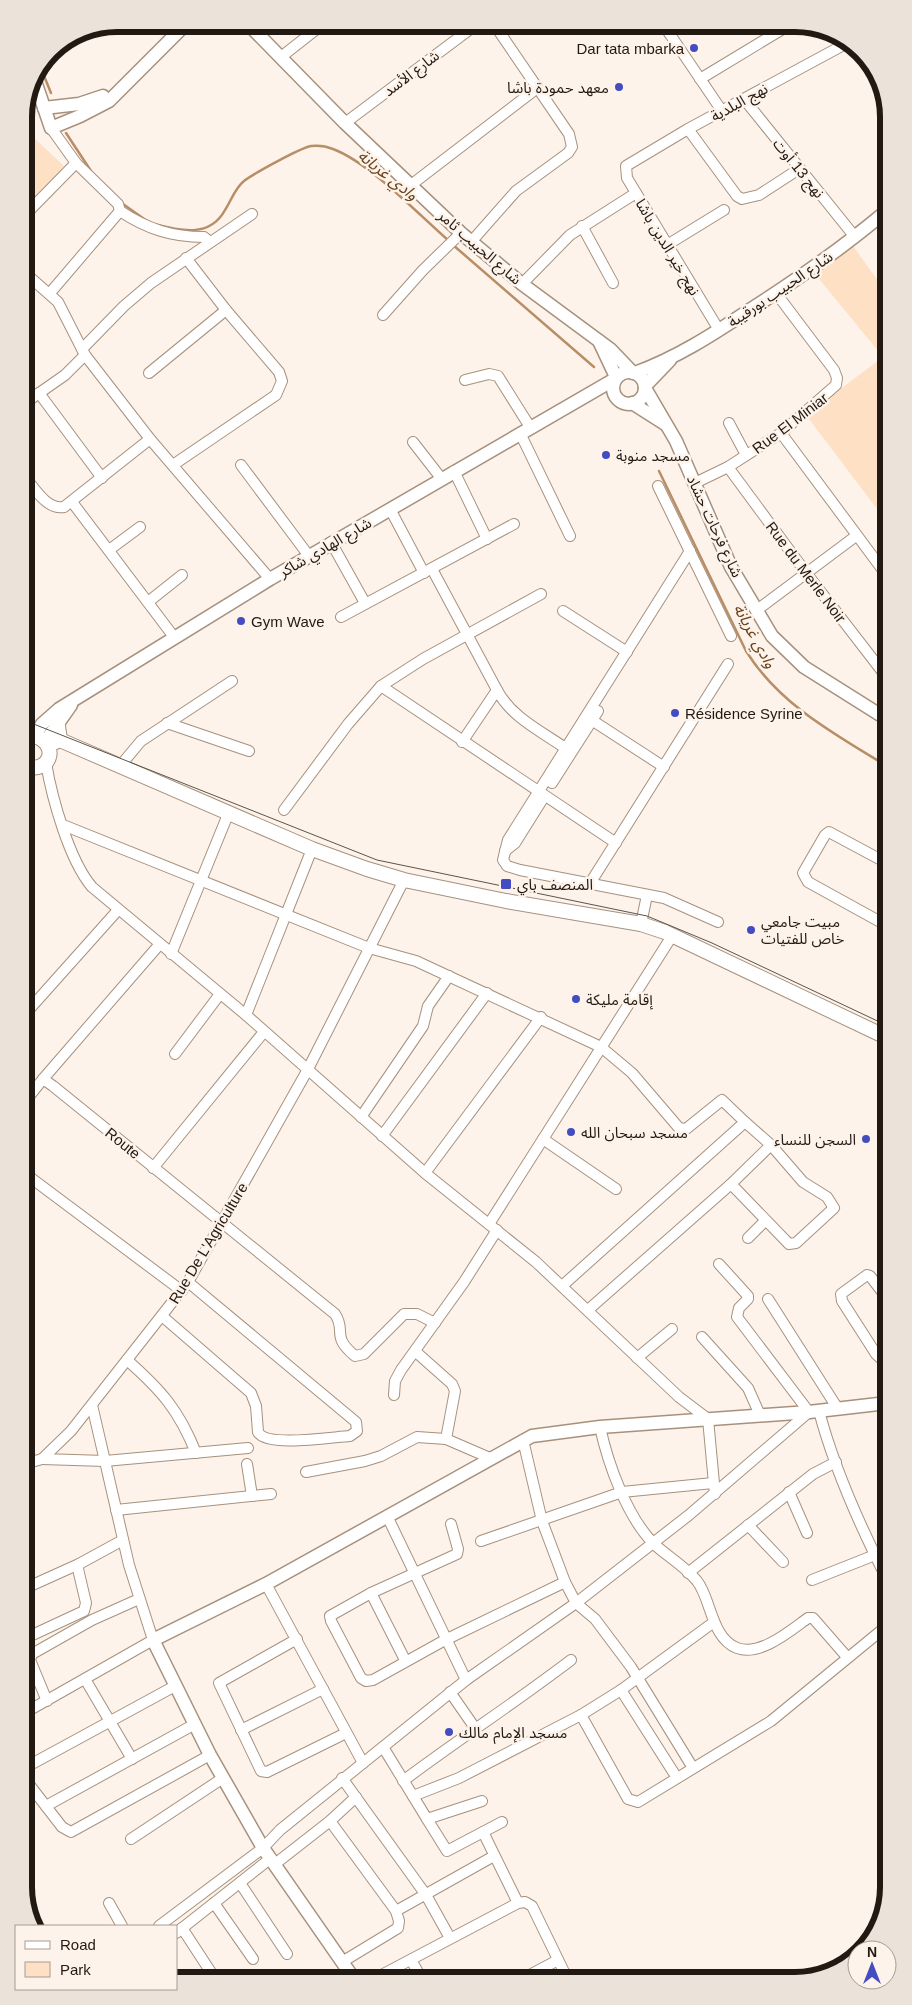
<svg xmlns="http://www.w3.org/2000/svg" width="912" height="2005" font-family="Helvetica,'Noto Sans Arabic',sans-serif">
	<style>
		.green { fill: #fee0c4 }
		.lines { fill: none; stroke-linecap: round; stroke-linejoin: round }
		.stream { stroke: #b88e67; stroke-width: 2.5 }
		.minor-casing { stroke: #a7917d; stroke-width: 12 }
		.tertiary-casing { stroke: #a7917d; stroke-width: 15 }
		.secondary-casing { stroke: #a7917d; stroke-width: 16 }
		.minor { stroke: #fff; stroke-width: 10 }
		.tertiary { stroke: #fff; stroke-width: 12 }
		.secondary { stroke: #fff; stroke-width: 14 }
		.tram { stroke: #5c544b; stroke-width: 1 }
		.poi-dot { fill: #444cc1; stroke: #fdf3ea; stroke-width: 2 }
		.labels { text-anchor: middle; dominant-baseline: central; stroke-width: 5; stroke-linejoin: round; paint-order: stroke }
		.poi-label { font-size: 15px; fill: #221a12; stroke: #fdf3ea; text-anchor: start }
		.street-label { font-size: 15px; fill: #221a12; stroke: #fdf3ea }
		.water-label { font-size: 16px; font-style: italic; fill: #68421b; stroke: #fdf3ea }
		.rim { fill: none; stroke: #221a12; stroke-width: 6 }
	</style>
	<rect width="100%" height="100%" fill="#fdf3ea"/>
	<!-- green -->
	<g class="green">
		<path d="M24 118 34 138 64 166 24 209Z"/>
		<path d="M853 246 884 289V518L806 415 883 357 816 275Z"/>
	</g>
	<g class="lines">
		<!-- stream -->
		<g class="stream">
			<path d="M42 71 51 93"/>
			<path d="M66 133 91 171"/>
			<path d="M123 204 147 221"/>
			<path d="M154 224C180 231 210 238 225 210 231 201 235 188 244 181 253 174 300 148 311 146 319 145 326 146 333 149 370 163 418 214 449 241"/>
			<path d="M453 245 594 367"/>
			<path d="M659 471 746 651C779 704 833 733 885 765"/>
		</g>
		<defs>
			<g id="minor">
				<path d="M663 24 722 111"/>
				<path d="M669 33 682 24"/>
				<path d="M281 57 323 24"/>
				<path d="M700 79 791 24"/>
				<path d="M744 99 855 237"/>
				<path d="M345 123 477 24"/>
				<path d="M688 129 737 196 742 199 759 195 799 169"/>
				<path d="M411 185 536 89"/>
				<path d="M120 211C147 229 172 237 204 237L210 242"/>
				<path d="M24 216 76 163"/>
				<path d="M582 226 613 283"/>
				<path d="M471 242 516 191 568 153 572 147 569 134 494 24"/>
				<path d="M667 245 724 210"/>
				<path d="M24 272 58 302 85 355 150 439 270 579"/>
				<path d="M522 284 570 235 636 193"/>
				<path d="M50 293 120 211 118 204 76 163 51 128"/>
				<path d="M383 315 423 270 461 233"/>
				<path d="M719 330 627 178 626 166 688 129 849 42"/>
				<path d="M82 349 124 306 151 283 252 214"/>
				<path d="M149 373 226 310"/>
				<path d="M465 380 489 374 498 376 530 427"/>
				<path d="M39 393 102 478"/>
				<path d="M25 403 65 375 85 355"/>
				<path d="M729 423 746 455"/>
				<path d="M520 433 570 536"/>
				<path d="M781 433 885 573"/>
				<path d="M413 442 441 478"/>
				<path d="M173 465 276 395 282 381 279 372 226 310 186 258"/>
				<path d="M241 465 309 556"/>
				<path d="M728 467 807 574 885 675"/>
				<path d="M454 471 487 539"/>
				<path d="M25 477C35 489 47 510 64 507L150 439"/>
				<path d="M695 483 728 467 781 433 836 385 837 378 834 370 776 293"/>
				<path d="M658 486 731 636"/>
				<path d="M72 502 174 637"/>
				<path d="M390 509 424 573"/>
				<path d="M331 542 365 603"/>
				<path d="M109 550 140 527"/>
				<path d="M690 551 508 840 503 860 507 866 520 870 664 898 718 922"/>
				<path d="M432 569 497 690"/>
				<path d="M148 602 182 575"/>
				<path d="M757 610 856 536"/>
				<path d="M563 611 627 652"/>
				<path d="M341 617 514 524"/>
				<path d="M381 686 616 843"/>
				<path d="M587 717 664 767"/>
				<path d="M167 723 249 751"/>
				<path d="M462 742 497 690C512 719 545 733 571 752"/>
				<path d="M46 763C52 798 69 860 92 887L246 1015 425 1173 536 1262 679 1397 708 1419 715 1494"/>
				<path d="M120 766 141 741 232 681"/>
				<path d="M552 783 598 711"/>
				<path d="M284 810 348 724 381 686 423 659 541 594"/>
				<path d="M63 825 369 948 416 961 601 1047 632 1073 679 1128 686 1129 722 1100 745 1122 562 1286"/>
				<path d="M505 851 515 843 542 800"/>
				<path d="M885 862 829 832 825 835 803 873 808 882 886 925"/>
				<path d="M589 885 728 664"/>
				<path d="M641 924 647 895"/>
				<path d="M171 954 229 812"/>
				<path d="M26 1013 118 910"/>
				<path d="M246 1015 312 849"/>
				<path d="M175 1054 220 994"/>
				<path d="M43 1079 159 945"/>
				<path d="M27 1099 43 1079 53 1086 335 1314C347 1332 330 1335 355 1356L364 1354 404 1314H417L435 1323"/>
				<path d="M361 1117 423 1026 428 1006 449 976"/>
				<path d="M382 1136 487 993"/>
				<path d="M543 1139 616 1189"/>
				<path d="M153 1168 263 1033"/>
				<path d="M425 1173 541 1017"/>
				<path d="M27 1175 182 1291"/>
				<path d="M731 1184 789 1244 796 1243 834 1208 827 1197 803 1182 771 1145 745 1122"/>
				<path d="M489 1224 672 936"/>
				<path d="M748 1238 765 1221"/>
				<path d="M887 1298 870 1276 867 1275 841 1294 842 1301 876 1354 887 1364"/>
				<path d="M768 1299 838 1409"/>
				<path d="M588 1310 731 1184 771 1145"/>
				<path d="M162 1316 251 1393 256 1406 258 1432C266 1448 332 1437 350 1436L357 1431 356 1422 188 1282"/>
				<path d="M702 1337 748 1388 760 1415"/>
				<path d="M416 1352 452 1384 455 1391 446 1439"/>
				<path d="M637 1358 672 1329"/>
				<path d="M127 1360C161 1390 179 1410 196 1453"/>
				<path d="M394 1395 395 1381 401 1370 464 1282 497 1230"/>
				<path d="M819 1411C834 1468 860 1526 887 1579"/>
				<path d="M600 1427C608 1464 627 1517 654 1544 667 1556 686 1567 697 1581 711 1598 711 1638 737 1648 760 1657 791 1630 808 1618H813L847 1657"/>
				<path d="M523 1440 542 1521 565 1582 576 1603 595 1619 631 1667 693 1768"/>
				<path d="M42 1459 105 1461 248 1448"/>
				<path d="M28 1463 42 1459 71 1431 188 1282 307 1071 404 880"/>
				<path d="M247 1464 252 1496"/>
				<path d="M306 1472 365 1461 381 1456 417 1437 446 1439 490 1458"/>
				<path d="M789 1492 807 1533"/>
				<path d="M116 1510 271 1494"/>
				<path d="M388 1518 466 1680"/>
				<path d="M451 1524 458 1549 457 1554 371 1593 330 1616 331 1621 361 1678 366 1681 373 1680 445 1640 565 1582"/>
				<path d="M748 1525 783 1562"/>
				<path d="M481 1541 622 1492 713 1483"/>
				<path d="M688 1573 813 1474 836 1462"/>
				<path d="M812 1580 875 1555"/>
				<path d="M266 1584 363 1763"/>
				<path d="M28 1587 79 1564"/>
				<path d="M371 1593 405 1660"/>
				<path d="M28 1637 84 1611 86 1603 78 1569 79 1564 123 1540"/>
				<path d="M297 1639 219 1683 261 1771 267 1772 346 1733"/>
				<path d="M85 1679 132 1759"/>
				<path d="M621 1690 677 1778"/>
				<path d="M450 1692 475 1728"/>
				<path d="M47 1701 30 1660 32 1654 92 1620 139 1599"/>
				<path d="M28 1711 153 1640 129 1565 92 1405"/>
				<path d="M581 1715 628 1799 638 1802 771 1721 888 1625"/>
				<path d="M241 1730 323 1689"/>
				<path d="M383 1747 427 1819 482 1801"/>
				<path d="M28 1766 175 1686"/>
				<path d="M342 1778 426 1895 450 1938"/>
				<path d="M403 1781C459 1739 516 1702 571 1660"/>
				<path d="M28 1783 62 1827 71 1832 210 1755"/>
				<path d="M413 1796 459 1778 581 1715 621 1690 714 1622"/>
				<path d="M46 1806 195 1724"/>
				<path d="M427 1819 447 1851 483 1832"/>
				<path d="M330 1821 396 1911 399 1921 398 1928 342 1962"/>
				<path d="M502 1822 483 1832 518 1903"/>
				<path d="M131 1839 223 1778"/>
				<path d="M275 1864 330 1821 356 1797"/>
				<path d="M240 1883 287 1954"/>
				<path d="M109 1903 122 1926"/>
				<path d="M214 1903 253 1959"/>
				<path d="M396 1911 494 1856"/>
				<path d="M159 1926 263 1848 280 1830 466 1680 576 1603 689 1515 809 1412 737 1317 739 1308 748 1299V1296L719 1264"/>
				<path d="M182 1928 216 1980"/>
				<path d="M176 1933 271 1858"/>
				<path d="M411 1960 422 1979"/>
				<path d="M524 1978 558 1960"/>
				<path d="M374 1979 518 1903 525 1902 532 1906 567 1978"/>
			</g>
			<g id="tertiary">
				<path d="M248 24 345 123 461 233 522 284 610 349 633 373"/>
				<path d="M36 84 51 128 80 116 109 101 186 24"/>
				<path d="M44 108 79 104 103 96"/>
				<path d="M599 341 616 377"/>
				<circle cx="629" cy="388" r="16"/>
				<path d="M635 373C676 358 712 335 748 311 795 281 841 249 884 213"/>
				<path d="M645 386 670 360"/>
				<path d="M645 388 676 441 731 567 772 636 804 667 885 718"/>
				<path d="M632 403 665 424"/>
				<path d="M35 736 42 724 59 709 270 579 615 379"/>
				<path d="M45 742 71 705"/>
				<path d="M354 1979 263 1848 210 1755 153 1640 266 1584 532 1436 600 1427 809 1412 887 1403"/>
			</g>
			<g id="secondary">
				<path d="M58 726 60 740"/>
				<path d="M26 740 35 736C62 746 47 776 26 765"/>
				<path d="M48 745 60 740 312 849 367 869 404 880 506 901 641 924 665 932 886 1037"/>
			</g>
		</defs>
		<!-- minor casing -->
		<use href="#minor" class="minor-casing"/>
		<!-- tertiary casing -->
		<use href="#tertiary" class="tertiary-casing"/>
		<!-- secondary casing -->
		<use href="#secondary" class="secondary-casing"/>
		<!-- minor -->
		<use href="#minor" class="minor"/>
		<!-- tertiary -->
		<use href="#tertiary" class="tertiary"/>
		<!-- secondary -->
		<use href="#secondary" class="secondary"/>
		<!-- tram -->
		<path class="tram" d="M26 721 377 860 647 916 712 943 886 1025"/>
	</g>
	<!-- markers -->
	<g class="poi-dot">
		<circle cx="694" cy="48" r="5"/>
		<circle cx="619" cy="87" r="5"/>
		<circle cx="606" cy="455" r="5"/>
		<circle cx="241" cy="621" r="5"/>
		<circle cx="675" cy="713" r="5"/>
		<rect x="500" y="878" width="12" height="12" rx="2.5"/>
		<circle cx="751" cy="930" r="5"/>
		<circle cx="576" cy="999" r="5"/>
		<circle cx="571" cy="1132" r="5"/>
		<circle cx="866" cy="1139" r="5"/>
		<circle cx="449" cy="1732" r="5"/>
	</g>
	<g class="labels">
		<!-- poi labels -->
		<g class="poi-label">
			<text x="684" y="48" text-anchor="end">Dar tata mbarka</text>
			<text x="609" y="87" text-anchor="end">معهد حمودة باشا</text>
			<text x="616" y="455">مسجد منوبة</text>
			<text x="251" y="621">Gym Wave</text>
			<text x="685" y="713">Résidence Syrine</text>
			<text x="517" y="884">المنصف باي</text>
			<text x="761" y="921">مبيت جامعي<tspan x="761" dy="17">خاص للفتيات</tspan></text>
			<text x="586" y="999">إقامة مليكة</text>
			<text x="581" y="1132">مسجد سبحان الله</text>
			<text x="856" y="1139" text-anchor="end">السجن للنساء</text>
			<text x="459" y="1732">مسجد الإمام مالك</text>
		</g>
		<!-- street labels -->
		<g class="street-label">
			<text transform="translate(411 73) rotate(-37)">شارع الأسد</text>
			<text transform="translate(739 102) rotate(-29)">نهج البلدية</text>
			<text transform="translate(799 168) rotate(51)">نهج 13 أوت</text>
			<text transform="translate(480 247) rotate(41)">شارع الحبيب ثامر</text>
			<text transform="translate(668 247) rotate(59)">نهج خير الدين باشا</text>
			<text transform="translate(780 289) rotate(-34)">شارع الحبيب بورقيبة</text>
			<text transform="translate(790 423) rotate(-37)">Rue El Miniar</text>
			<text transform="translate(715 526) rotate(65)">شارع فرحات حشاد</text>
			<text transform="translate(325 547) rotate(-30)">شارع الهادي شاكر</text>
			<text transform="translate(806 572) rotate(53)">Rue du Merle Noir</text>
			<text transform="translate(123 1143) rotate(39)">Route</text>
			<text transform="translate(208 1243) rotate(-59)">Rue De L'Agriculture</text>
		</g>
		<!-- water labels -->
		<g class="water-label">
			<text transform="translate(388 175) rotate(38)">وادي غريانة</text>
			<text transform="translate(755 636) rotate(61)">وادي غريانة</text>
		</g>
	</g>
	<!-- crop -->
	<path d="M0 0H912V2005H0ZM117 32H795A85 85 0 0 1 880 117V1887A85 85 0 0 1 795 1972H117A85 85 0 0 1 32 1887V117A85 85 0 0 1 117 32Z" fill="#ebe2d9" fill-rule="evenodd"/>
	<path class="rim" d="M117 32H795A85 85 0 0 1 880 117V1887A85 85 0 0 1 795 1972H117A85 85 0 0 1 32 1887V117A85 85 0 0 1 117 32Z"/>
	<!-- legend -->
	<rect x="15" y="1925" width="162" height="65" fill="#fdf3ea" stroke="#a59c94"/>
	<rect x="25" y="1941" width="25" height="8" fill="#ffffff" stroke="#a59c94"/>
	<text x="60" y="1950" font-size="15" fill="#221a12">Road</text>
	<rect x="25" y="1962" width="25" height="15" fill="#fee0c4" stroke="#a59c94"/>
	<text x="60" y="1975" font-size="15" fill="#221a12">Park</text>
	<!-- north arrow -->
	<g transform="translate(872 1965)"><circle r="24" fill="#fdf3ea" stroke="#a59c94"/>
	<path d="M0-4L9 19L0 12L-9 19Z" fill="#444cc1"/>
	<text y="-8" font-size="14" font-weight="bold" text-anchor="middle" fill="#221a12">N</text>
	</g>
</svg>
